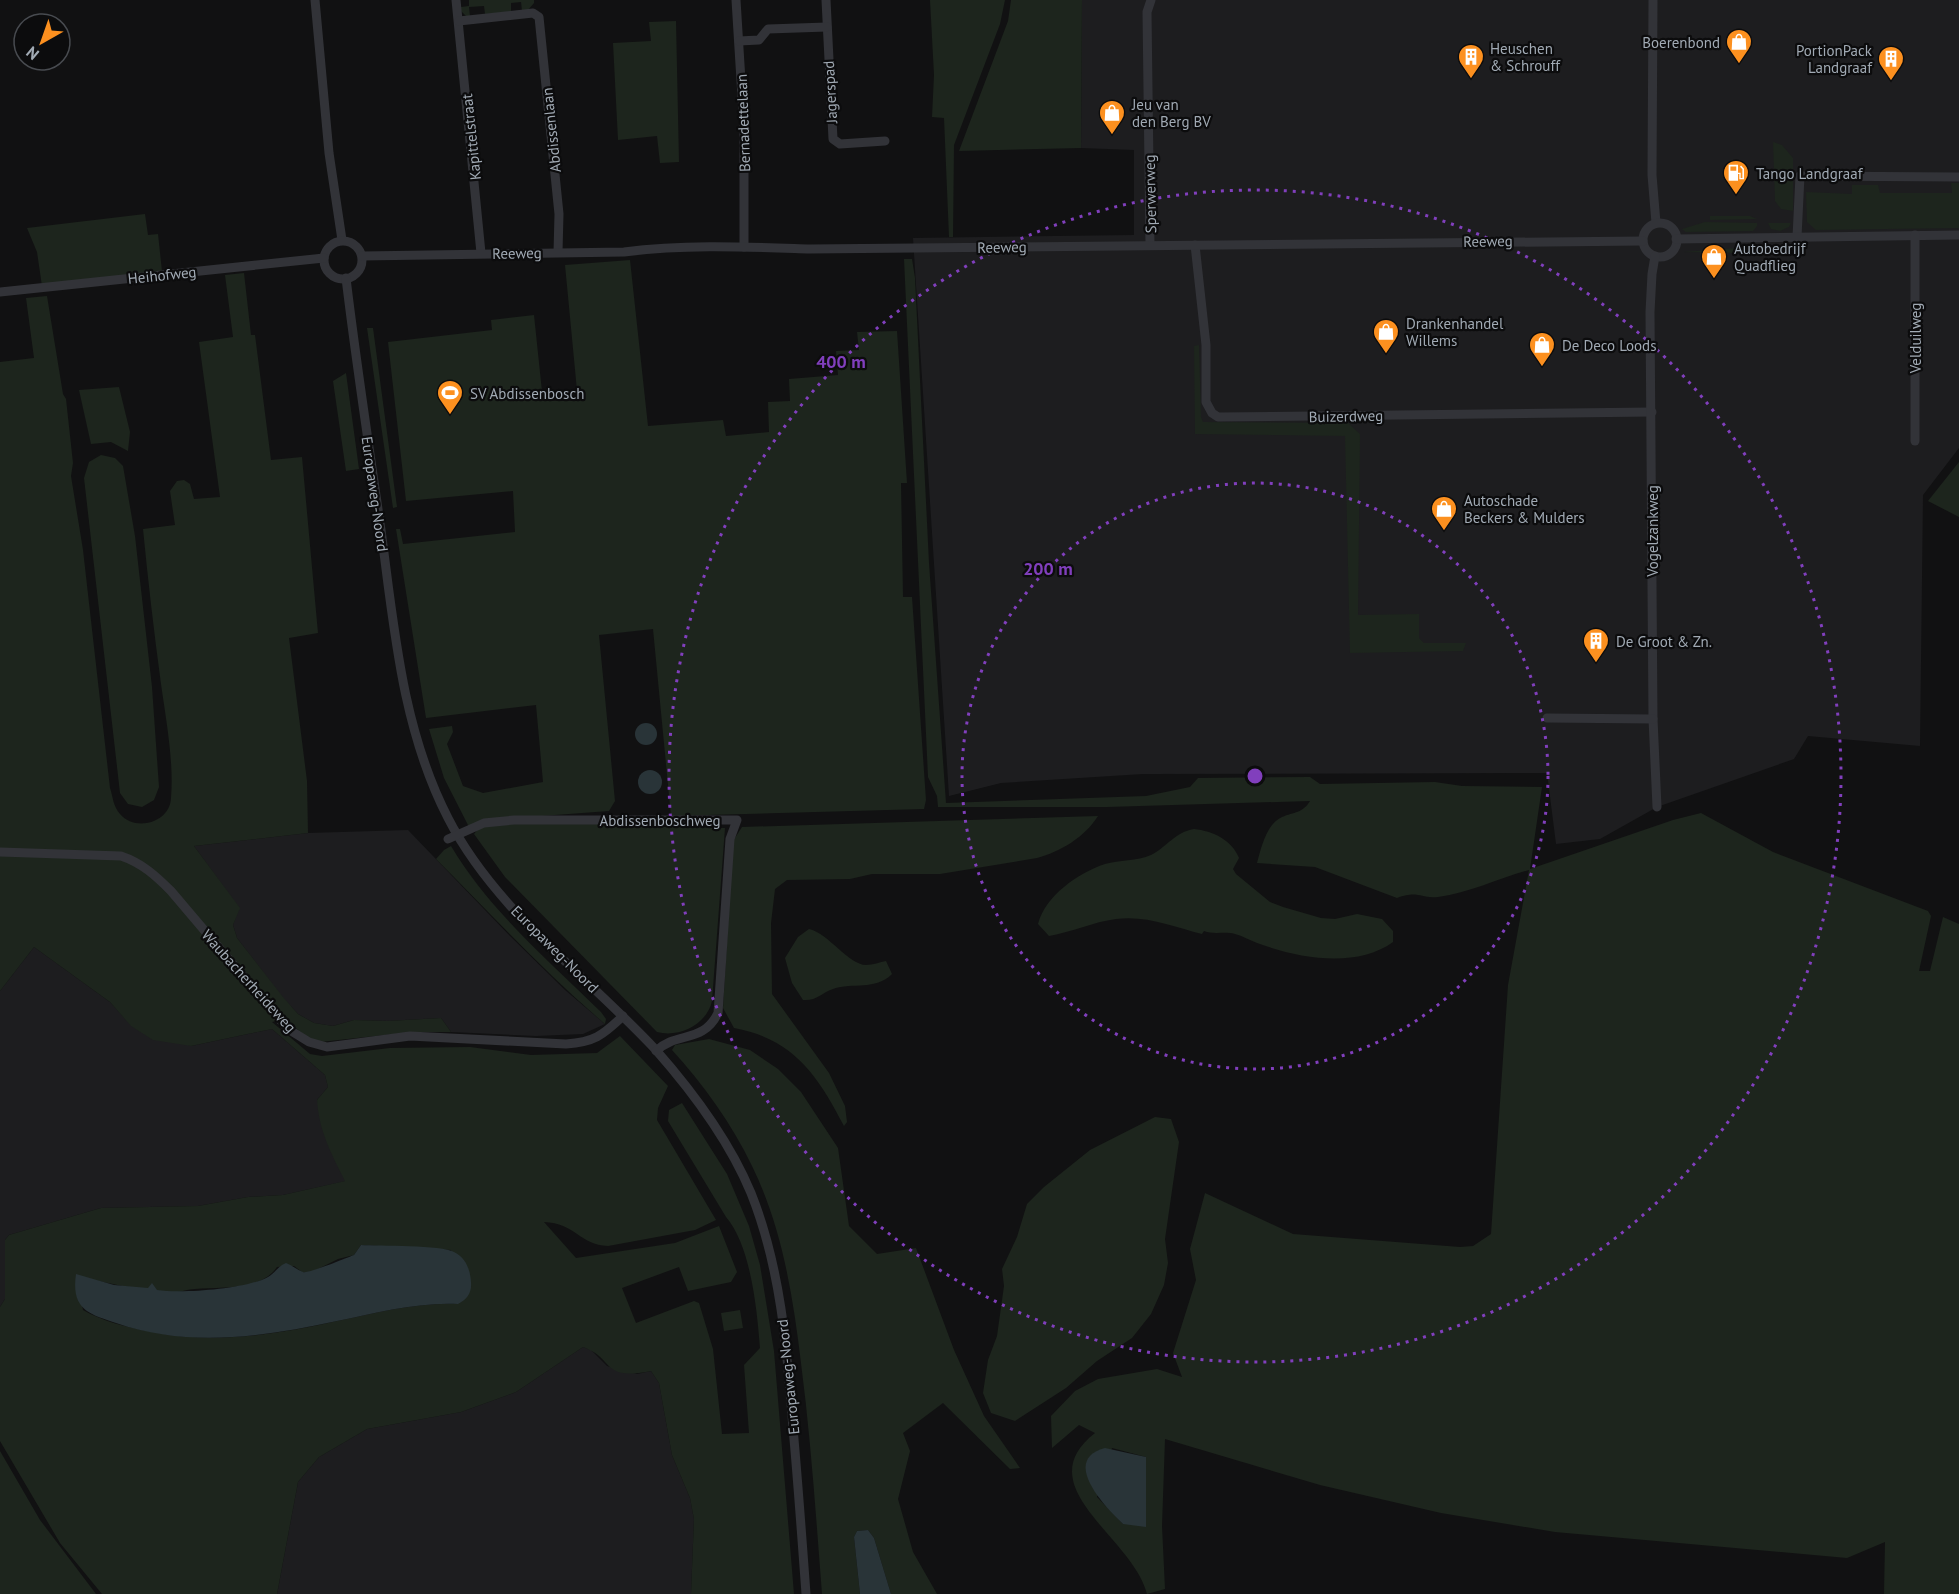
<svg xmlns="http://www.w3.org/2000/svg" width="1959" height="1594" font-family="'PT Sans',sans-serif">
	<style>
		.built { fill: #1d1d1f }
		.green { fill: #1d251d; fill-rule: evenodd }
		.water { fill: #293438 }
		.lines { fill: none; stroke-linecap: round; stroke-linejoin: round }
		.minor { stroke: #323338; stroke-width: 9 }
		.ring { fill: none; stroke: #813fbd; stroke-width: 3; stroke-dasharray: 3 6 }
		.labels { text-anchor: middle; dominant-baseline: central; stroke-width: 4.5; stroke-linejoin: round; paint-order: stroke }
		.poi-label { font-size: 15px; fill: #a1aab4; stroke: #0c0c0d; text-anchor: start }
		.street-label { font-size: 15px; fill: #a1aab4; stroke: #0c0c0d }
		.centre { fill: #813fbd; stroke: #0c0c0d; stroke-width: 3 }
		.ring-label { font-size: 18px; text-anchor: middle; font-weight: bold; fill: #813fbd; stroke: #0c0c0d; stroke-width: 4.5; stroke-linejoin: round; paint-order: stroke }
	</style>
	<rect width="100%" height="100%" fill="#111112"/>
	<!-- built -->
	<g class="built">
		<path d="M1082 0H1959V448L1923 495 1920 746 1808 736 1794 759 1657 807 1600 839 1556 844 1547 773 1143 774 1001 783 949 796 913 238 1134 235V150L1081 148Z"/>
		<path d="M408 830 509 935 565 990 605 1024 583 1034 536 1036 451 1032 441 1018 387 1021 354 1020 333 1026 314 1023 298 1014 283 998 237 938 233 925 239 908 194 846 308 833Z"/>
		<path d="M34 947 110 1002 131 1025 191 1046 272 1029 325 1075 328 1087 317 1100 346 1181 283 1195 248 1197 198 1206 101 1208 9 1235 5 1240V1299L0 1307V991Z"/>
		<path d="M583 1347 591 1350 607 1366 637 1374 651 1371 659 1383 672 1455 690 1498 694 1519 691 1594H277L298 1482 319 1457 367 1429 461 1412 516 1392Z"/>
	</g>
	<!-- green -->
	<g class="green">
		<path d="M469 0H534V3L528 10 522 11 521 2 511 3V12L485 14 484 6 469 7 470 16H466L461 11V7L469 6Z"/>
		<path d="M930 0H1005L1000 24 954 145 953 237H949L944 118 932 117 934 75Z"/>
		<path d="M1011 0H1082L1081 148 959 151 1008 21Z"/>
		<path d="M676 21 679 162 660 163 657 136 618 140 613 43 651 41 649 22Z"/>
		<path d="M1773 142 1782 145 1793 158V211L1781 209 1775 201Z"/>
		<path d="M1951 183H1959V228L1816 230 1807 222 1806 192 1852 194V185H1878L1880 193H1952Z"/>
		<path d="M145 214 148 235 158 234 162 271 42 286 37 252 27 228Z"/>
		<path d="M1710 216H1750L1757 219 1710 220Z"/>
		<path d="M1705 222 1757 223V226L1753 231 1686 232 1682 229Z"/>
		<path d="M1768 223H1791L1789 227 1780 231 1771 229Z"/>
		<path d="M1737 248V253L1683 252Z"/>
		<path d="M904 259H912L915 278 929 563 946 803 1146 796 1190 787 1198 778 1310 777 1320 784 1435 782 1462 786 1542 787 1530 869 1673 820 1701 813 1773 852 1928 911 1931 916 1919 971H1930L1943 917 1959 924V1594H1884L1885 1542 1847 1558 1555 1532 1441 1513 1320 1485 1165 1439 1162 1526 1165 1589 1147 1594C1133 1537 1026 1487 1095 1433L1079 1425 1052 1448 1051 1416 1075 1391 1098 1379 1157 1369 1182 1377 1173 1353 1196 1280 1190 1249 1205 1193 1293 1234 1460 1247 1473 1246 1491 1234 1508 985 1529 870C1499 878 1470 893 1438 897 1420 899 1419 890 1397 898L1315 867 1257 863C1261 849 1266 824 1282 817 1294 812 1303 813 1310 801L1107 807H938L937 796 928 777ZM1112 1448 1146 1457 1123 1524 1097 1497Z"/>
		<path d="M630 260 648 426 723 420 726 436 769 432 768 402 790 401 789 379 838 375 836 351 859 350 857 332 897 331 907 483H901L903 597H912L926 800 924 809 671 816 653 629 599 635 615 801 609 811 486 820 469 827 444 778 429 729 452 726 453 732 447 744 463 786 483 793 543 782 536 705 426 718 396 529H400L403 544 515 532 513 491 406 501 388 342 492 330 491 320 534 315 543 401H578L565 265Z"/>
		<path d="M244 273 251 335H255L271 460 302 457 318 633 289 638 307 781 308 833 194 846 240 908 233 925 237 938 283 997 298 1014 314 1023 333 1026 354 1020 387 1021 441 1018 451 1032H413L320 1042 311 1040 284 1019 272 1022 310 1054 322 1056 390 1048 470 1047 531 1055 597 1053 620 1036 668 1086 658 1108 657 1120 716 1220 695 1230 608 1246C580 1245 575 1223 544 1222L576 1258 675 1243 719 1226 737 1272 731 1282 688 1291 679 1267 622 1288 636 1323 694 1301 699 1303 713 1349 722 1434 749 1433 744 1365 760 1348C757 1310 751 1246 726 1217L668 1121 669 1110 682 1103 727 1174 749 1226 760 1265 774 1351 794 1594H691L694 1519 690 1498 672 1455 659 1383 651 1371C600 1381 616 1359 583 1347L516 1392 461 1412 367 1429 319 1457 298 1482 277 1594H102L60 1543 0 1441V1307L5 1299V1240L9 1235 101 1208 198 1206 248 1197 283 1195 345 1181C331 1153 319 1131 317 1100L328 1087 325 1075 272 1029 191 1046 153 1040 131 1026 110 1002 34 947 0 991V362L34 358 26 298 47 296 63 394 66 399 73 463 71 476 83 550 110 788C113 797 113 806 120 814 135 832 170 823 171 798 174 761 166 720 161 684 154 632 148 581 143 529L175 525 170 491 177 481 184 480 190 484 194 499 220 497 199 342 233 337 225 275ZM361 1245 451 1250 458 1304C418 1302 376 1313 337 1321 275 1335 211 1345 148 1331 126 1327 102 1321 83 1310L76 1275C107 1284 140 1290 172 1292 180 1293 187 1289 195 1289 220 1287 261 1291 277 1267L294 1266 302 1272 310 1273 338 1259 354 1255Z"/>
		<path d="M367 328H373L397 507 393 508Z"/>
		<path d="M1199 345 1201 417 1203 422 1348 423 1360 434 1358 615 1419 614V638L1424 643H1466L1463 651 1350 653 1345 436 1195 434 1194 346Z"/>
		<path d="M346 373 359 469 346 471 333 381Z"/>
		<path d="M119 387 130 432 128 451 111 442 91 444 79 390Z"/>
		<path d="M101 455 115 458 123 466 135 536 152 687 159 787 154 800 142 807 128 804 120 793 84 478 89 462Z"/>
		<path d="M1959 462V517L1928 501Z"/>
		<path d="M1098 816C1085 837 1060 852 1037 858L940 874H872L850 879 787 880 775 889 771 923 772 994 829 1073 845 1106 847 1122 844 1126C818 1076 794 1039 734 1028L723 1008 733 841 742 827Z"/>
		<path d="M613 822 627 826 725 828 712 1001C707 1024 680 1038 657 1032L505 877 474 834 478 829 491 824Z"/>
		<path d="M1194 829C1213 831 1232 840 1239 858L1233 869 1236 874 1270 902 1283 907 1321 918 1335 919 1357 914 1382 919 1393 931V942C1356 969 1298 958 1257 943 1249 940 1243 936 1235 934 1225 931 1214 935 1204 931L1202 934C1175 927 1146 915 1116 919 1093 922 1072 932 1049 936L1038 924C1045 896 1078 873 1105 864 1119 860 1137 861 1151 855 1167 847 1175 832 1194 829Z"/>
		<path d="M451 846C489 910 549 961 601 1012L606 1019 605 1024C545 973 492 915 436 859L444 850Z"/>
		<path d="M809 929C828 933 849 965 866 965 873 965 880 962 886 961L892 974C875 991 853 982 833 989 821 993 817 1001 803 1000L792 983 785 958 798 937Z"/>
		<path d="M709 1039 750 1050 778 1069 801 1092 838 1148 849 1226 877 1254 916 1248 954 1350 984 1416 1020 1468 1010 1469 943 1403 903 1433 910 1451 898 1499 913 1552 937 1594H891L874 1538 868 1530 857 1531 854 1537 860 1594H822C816 1517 811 1440 801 1363 793 1296 782 1227 752 1166 732 1124 703 1084 672 1050L675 1045Z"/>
		<path d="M1155 1117 1171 1119 1179 1142 1165 1239 1168 1263 1164 1285 1151 1314 1132 1338 1097 1361 1066 1388 1015 1421 991 1413 983 1393 988 1360 997 1336 1004 1286 1002 1269 1017 1237 1027 1204 1044 1187 1090 1150Z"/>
		<path d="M740 1310 743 1328 724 1331 721 1313Z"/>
		<path d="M0 1451 40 1520 96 1594H0Z"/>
	</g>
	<!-- water -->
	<g class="water">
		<circle cx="646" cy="734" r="11"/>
		<circle cx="650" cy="782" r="12"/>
		<path d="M361 1245C379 1246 442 1245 454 1252 466 1258 470 1269 471 1282 472 1293 467 1299 458 1304 418 1302 376 1313 337 1321 264 1337 188 1348 116 1323 88 1314 71 1309 76 1274L114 1285 148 1288 152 1283 157 1290C181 1294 247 1289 268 1277 275 1273 278 1266 286 1263 292 1265 297 1270 303 1272 308 1274 346 1258 354 1255Z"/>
		<path d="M1105 1448 1146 1457V1527L1123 1524C1107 1509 1059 1460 1105 1448Z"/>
		<path d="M868 1530 874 1538 891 1594H860L854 1537 857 1531Z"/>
	</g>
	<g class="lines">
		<!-- minor -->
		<g class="minor">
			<path d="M315 0 329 153 342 240"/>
			<path d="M456 0 481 253"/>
			<path d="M736 0 744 129V247"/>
			<path d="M826 0 833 139 840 144 885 141"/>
			<path d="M1653 0 1652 175 1656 223"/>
			<path d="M459 21 533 13 539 17 559 214 558 252"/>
			<path d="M739 41 759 40 768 29 827 27"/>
			<circle cx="1660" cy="240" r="17"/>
			<path d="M1797 237 1800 176 1959 177"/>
			<path d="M1676 239 1959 235"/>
			<circle cx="343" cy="260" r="19"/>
			<path d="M1150 245 1147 12 1151 0"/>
			<path d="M1195 245 1206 345V402L1212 413 1218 417 1652 412"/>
			<path d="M362 256 624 252C686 244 748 247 810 249L1643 241"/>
			<path d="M1655 256 1652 274 1650 312 1653 719 1657 807"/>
			<path d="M346 278C356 362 369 446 381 530 394 627 402 729 448 818 495 910 586 975 655 1049 693 1092 729 1140 751 1193 781 1268 787 1349 793 1428 798 1483 802 1539 806 1594"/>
			<path d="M0 292 324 258"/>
			<path d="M1915 441V235"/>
			<path d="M1547 718 1653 719"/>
			<path d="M448 839 484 823 514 820H737L730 839 718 1013C703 1044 677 1031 656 1051"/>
			<path d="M0 852 121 856C142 863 156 876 171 891L288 1029 309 1042 327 1047 410 1036 566 1044C594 1042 602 1036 623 1016"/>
		</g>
	</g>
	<!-- distance rings -->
	<g class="ring">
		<circle cx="1255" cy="776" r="293"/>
		<circle cx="1255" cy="776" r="586"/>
	</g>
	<!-- icons -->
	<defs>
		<symbol id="shop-pin" viewBox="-11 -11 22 30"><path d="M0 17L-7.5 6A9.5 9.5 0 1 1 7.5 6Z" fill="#fc901f" stroke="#0c0c0d"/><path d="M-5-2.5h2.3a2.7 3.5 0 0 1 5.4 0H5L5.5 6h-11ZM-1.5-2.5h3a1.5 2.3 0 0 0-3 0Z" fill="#fff"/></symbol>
		<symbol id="building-pin" viewBox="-11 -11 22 30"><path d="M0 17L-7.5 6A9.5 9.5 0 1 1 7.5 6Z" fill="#fc901f" stroke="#0c0c0d"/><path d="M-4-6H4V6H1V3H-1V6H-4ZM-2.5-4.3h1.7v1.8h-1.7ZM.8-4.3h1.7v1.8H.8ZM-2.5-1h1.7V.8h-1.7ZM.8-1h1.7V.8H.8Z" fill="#fff"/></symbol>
		<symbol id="fuel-pin" viewBox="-11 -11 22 30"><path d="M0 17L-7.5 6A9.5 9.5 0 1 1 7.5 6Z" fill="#fc901f" stroke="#0c0c0d"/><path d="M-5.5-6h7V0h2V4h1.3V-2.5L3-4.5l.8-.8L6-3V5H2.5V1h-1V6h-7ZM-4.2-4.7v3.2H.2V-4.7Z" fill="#fff"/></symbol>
		<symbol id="stadium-pin" viewBox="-11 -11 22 30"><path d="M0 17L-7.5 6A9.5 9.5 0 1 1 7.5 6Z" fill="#fc901f" stroke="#0c0c0d"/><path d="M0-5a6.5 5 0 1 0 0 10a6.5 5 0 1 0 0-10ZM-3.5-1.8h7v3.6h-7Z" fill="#fff"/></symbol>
	</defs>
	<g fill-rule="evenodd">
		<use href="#shop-pin" x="1724" y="27" width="30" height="40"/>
		<use href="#building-pin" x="1456" y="42" width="30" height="40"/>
		<use href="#building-pin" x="1876" y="44" width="30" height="40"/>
		<use href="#shop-pin" x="1097" y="98" width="30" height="40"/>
		<use href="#fuel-pin" x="1721" y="158" width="30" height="40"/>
		<use href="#shop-pin" x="1699" y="242" width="30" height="40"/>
		<use href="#shop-pin" x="1371" y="317" width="30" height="40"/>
		<use href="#shop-pin" x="1527" y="330" width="30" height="40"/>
		<use href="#stadium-pin" x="435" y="378" width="30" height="40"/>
		<use href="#shop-pin" x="1429" y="494" width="30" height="40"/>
		<use href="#building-pin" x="1581" y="626" width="30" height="40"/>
	</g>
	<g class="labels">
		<!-- poi labels -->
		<g class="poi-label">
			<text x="1720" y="42" text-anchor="end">Boerenbond</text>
			<text x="1490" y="48">Heuschen<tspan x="1490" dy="17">&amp; Schrouff</tspan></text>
			<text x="1872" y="50" text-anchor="end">PortionPack<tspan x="1872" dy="17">Landgraaf</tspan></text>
			<text x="1132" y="104">Jeu van<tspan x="1132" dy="17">den Berg BV</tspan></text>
			<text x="1756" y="173">Tango Landgraaf</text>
			<text x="1734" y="248">Autobedrijf<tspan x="1734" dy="17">Quadflieg</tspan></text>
			<text x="1406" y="323">Drankenhandel<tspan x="1406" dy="17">Willems</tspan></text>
			<text x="1562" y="345">De Deco Loods</text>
			<text x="470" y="393">SV Abdissenbosch</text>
			<text x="1464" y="500">Autoschade<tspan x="1464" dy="17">Beckers &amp; Mulders</tspan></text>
			<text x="1616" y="641">De Groot &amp; Zn.</text>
		</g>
		<!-- street labels -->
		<g class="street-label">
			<text transform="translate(830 92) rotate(-93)">Jagerspad</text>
			<text transform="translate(743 123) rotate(-92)">Bernadettelaan</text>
			<text transform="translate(551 130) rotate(-96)">Abdissenlaan</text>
			<text transform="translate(471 137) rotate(-96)">Kapittelstraat</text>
			<text transform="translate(1150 194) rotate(-91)">Sperwerweg</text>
			<text transform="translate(1488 241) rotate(-1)">Reeweg</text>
			<text transform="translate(1002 247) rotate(-1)">Reeweg</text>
			<text transform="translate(517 253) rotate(-1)">Reeweg</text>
			<text transform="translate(162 275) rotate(-6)">Heihofweg</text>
			<text transform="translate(1915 338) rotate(-90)">Velduilweg</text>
			<text transform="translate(1346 416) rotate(-1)">Buizerdweg</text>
			<text transform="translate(375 494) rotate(82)">Europaweg-Noord</text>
			<text transform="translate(1652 531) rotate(-90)">Vogelzankweg</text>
			<text x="660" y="820">Abdissenboschweg</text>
			<text transform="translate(555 949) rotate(45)">Europaweg-Noord</text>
			<text transform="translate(249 981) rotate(48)">Waubacherheideweg</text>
			<text transform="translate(788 1377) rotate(-96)">Europaweg-Noord</text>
		</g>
	</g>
	<circle cx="1255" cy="776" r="9" class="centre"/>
	<g class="ring-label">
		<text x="841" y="368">400 m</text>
		<text x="1048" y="575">200 m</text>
	</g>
	<!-- north arrow -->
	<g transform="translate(42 42) rotate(220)"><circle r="28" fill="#0c0c0d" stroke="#484b50" stroke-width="1.5"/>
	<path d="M0-4.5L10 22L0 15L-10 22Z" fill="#fc901f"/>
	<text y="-9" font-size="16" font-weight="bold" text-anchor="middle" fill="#a1aab4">N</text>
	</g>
</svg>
